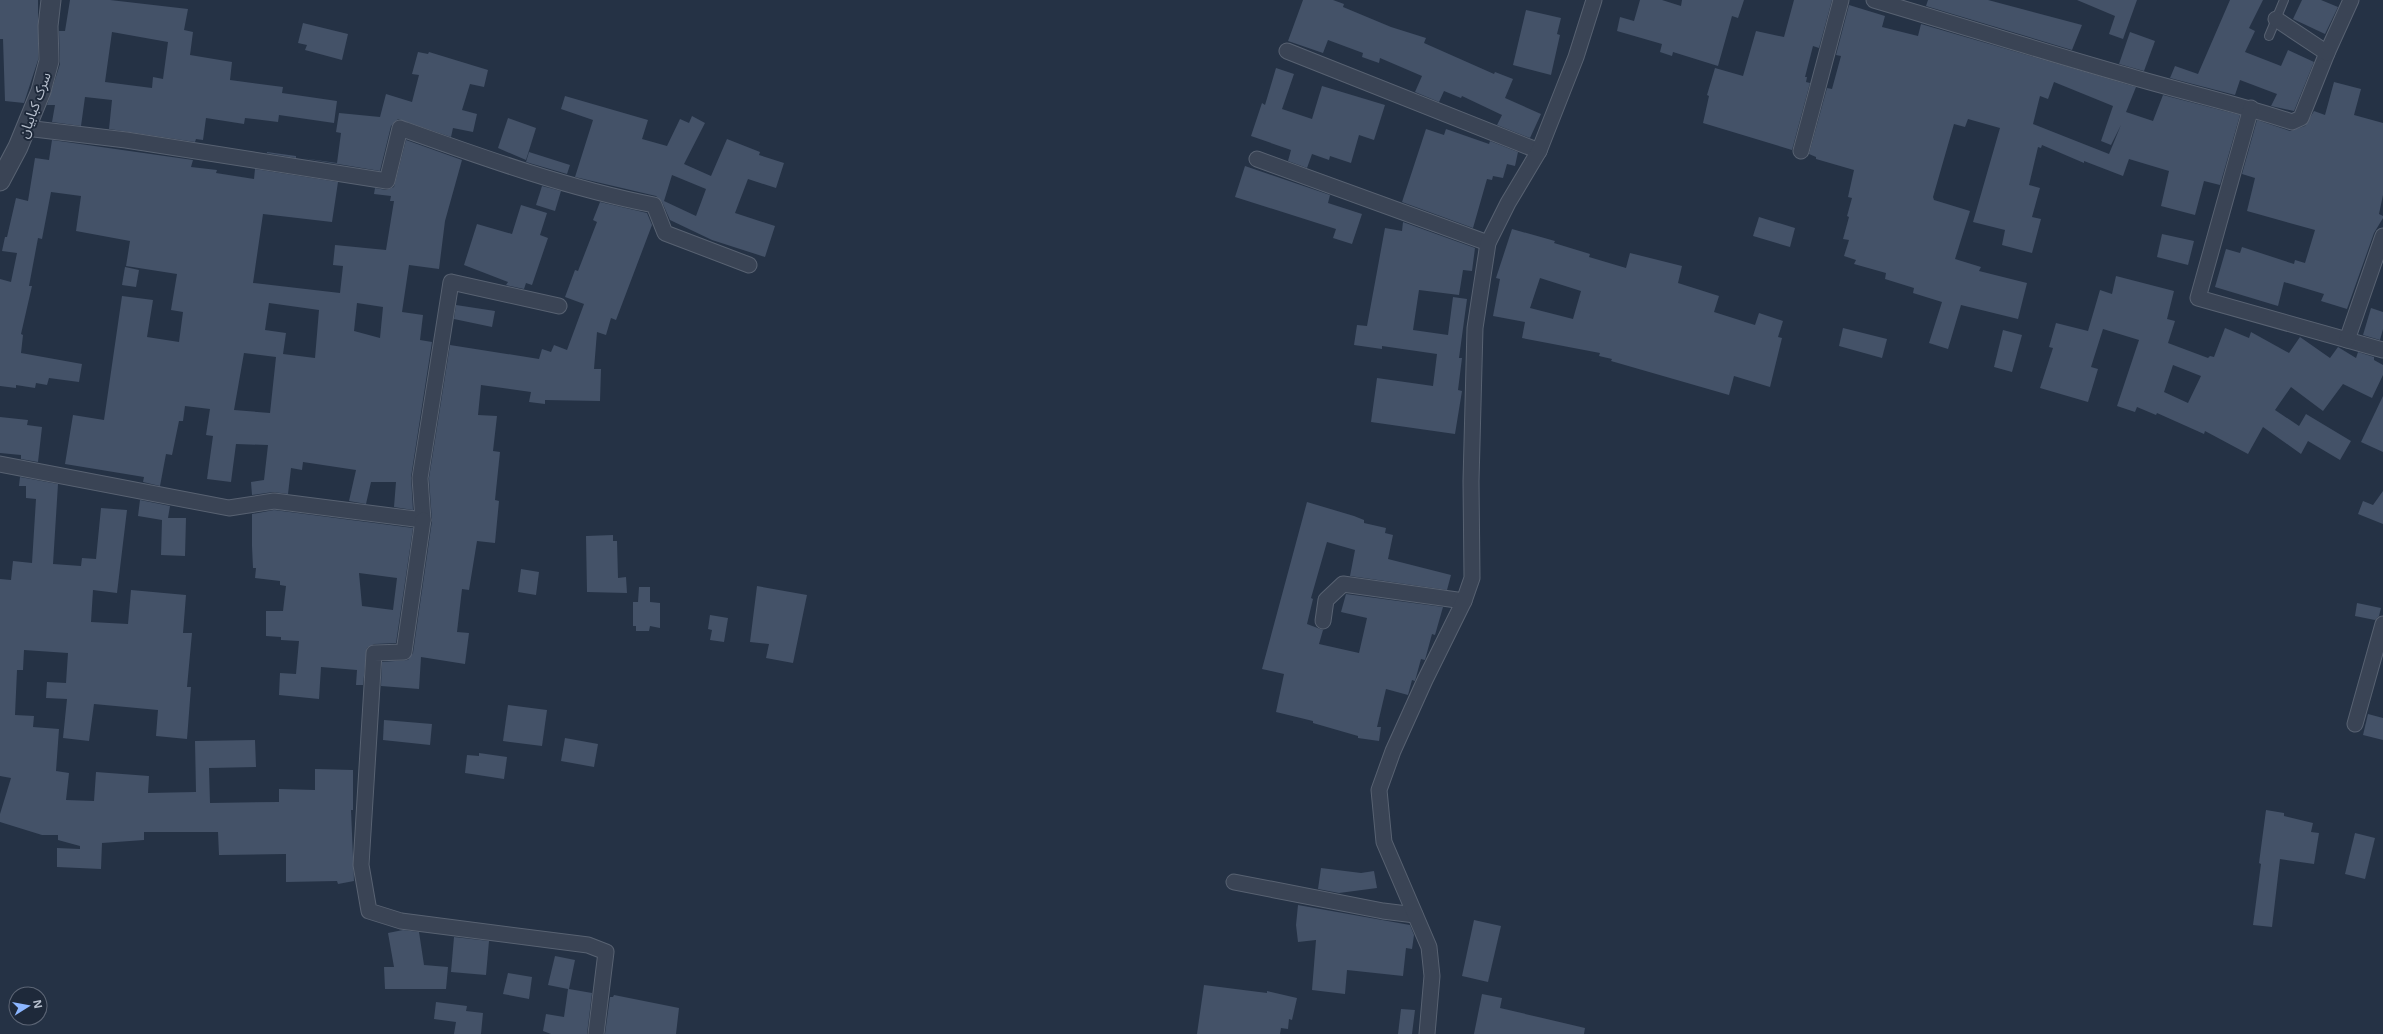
<svg xmlns="http://www.w3.org/2000/svg" width="2383" height="1034" font-family="'Open Sans','Noto Sans Arabic',sans-serif">
	<style>
		.building { fill: #445268; fill-rule: evenodd }
		.lines { fill: none; stroke-linecap: round; stroke-linejoin: round }
		.service-casing { stroke: #586272; stroke-width: 10 }
		.minor-casing { stroke: #586272; stroke-width: 17 }
		.tertiary-casing { stroke: #586272; stroke-width: 21 }
		.service { stroke: #3a4455; stroke-width: 8 }
		.minor { stroke: #3a4455; stroke-width: 15 }
		.tertiary { stroke: #3a4455; stroke-width: 19 }
		.labels { text-anchor: middle; dominant-baseline: central; stroke-width: 4; stroke-linejoin: round; paint-order: stroke }
		.street-label { font-size: 14px; fill: #b8c0ce; stroke: #1e293a }
	</style>
	<rect width="100%" height="100%" fill="#253245"/>
	<!-- building -->
	<g class="building">
		<path d="M0 0H38V60L24 103 5 101 3 39H0Z"/>
		<path d="M70 0H110L188 9 184 30 193 32 190 55 232 62 230 80 283 87 282 93 337 101 334 123 279 115 278 122 245 118 244 124 206 118 203 140 196 139 195 142 109 129 112 100 85 97 81 126 52 122 55 105H47L60 64 59 31H65ZM112 32 168 42 163 79 153 77 152 88 105 82Z"/>
		<path d="M1303 0H1333L1344 4 1343 7 1391 27 1426 38 1424 43 1494 74 1495 72 1513 79 1505 98 1541 114 1530 138 1497 125 1502 115 1462 96 1461 98 1444 91 1439 102 1415 92 1422 76 1380 58 1379 63 1362 57 1363 53 1328 40 1323 53 1288 41Z"/>
		<path d="M1640 0H1662L1681 6 1682 0H1744L1738 18 1732 16 1718 66 1673 52 1672 56 1660 52 1662 44 1617 31 1620 17 1634 21Z"/>
		<path d="M1794 0H1832L1819 48 1813 46 1805 77H1807L1806 82 1810 83 1792 150 1703 123 1709 96 1707 95 1715 68 1743 76 1756 31 1784 37Z"/>
		<path d="M1928 0H1988L2082 25 2072 50 1926 6Z"/>
		<path d="M2077 0H2137L2123 39 2109 34 2115 16Z"/>
		<path d="M2230 0H2263L2249 28 2255 31 2245 52 2281 66 2288 50 2314 62 2294 111 2271 106 2277 94 2240 80 2235 95 2170 78 2175 66 2198 74Z"/>
		<path d="M2302 0H2321L2338 7 2325 34 2293 19Z"/>
		<path d="M1849 5 1885 16 1882 27 1918 36 1921 24 2136 87 2126 112 2153 121 2163 95 2240 115 2220 185 2204 181 2195 215 2161 206 2169 171 2129 159 2123 176 2084 161V163L2042 145 2041 148 2038 147 2029 185 2040 188 2032 217 2041 219 2032 253 2002 245 2005 230 1973 222 2000 128 1968 119 1965 127 1954 124 1933 197 1934 200 1970 211 1955 259 1981 267 1979 271 2027 283 2018 319 1961 305 1948 349 1929 343 1942 302 1913 293 1914 288 1885 279 1886 273 1854 264 1856 260 1844 256 1849 240 1843 239 1849 217 1847 216 1852 198 1848 197 1854 170 1816 159V157L1809 154 1827 88 1832 89 1841 56 1836 55ZM2054 82 2113 106 2101 141 2111 145 2121 125 2109 154 2033 124 2040 96 2048 99Z"/>
		<path d="M1526 10 1561 18 1557 34 1560 35 1551 75 1513 65Z"/>
		<path d="M303 23 348 34 342 60 305 50 307 45 298 43Z"/>
		<path d="M2130 32 2155 41 2144 71 2119 64Z"/>
		<path d="M418 52 428 54 429 52 488 70 484 87 470 84 462 110 477 114 473 132 453 128 451 137 398 119 391 126 380 171 302 158 337 163 341 133 336 132 339 113 380 117 386 94 412 102 419 75 412 74Z"/>
		<path d="M1276 68 1294 74 1282 109 1312 119 1322 86 1385 105 1374 140 1359 135 1351 163 1330 156 1329 160 1312 154 1307 168 1288 161 1291 150 1251 136 1262 103 1265 105Z"/>
		<path d="M2334 82 2361 89 2354 115 2383 123V195L2379 214 2383 216V218L2374 233 2347 309 2321 301 2324 294 2284 282 2278 306 2215 287 2226 249 2240 253 2242 247 2294 264 2295 260 2305 263 2315 230 2247 211 2255 178 2242 174 2257 120 2290 131 2305 126 2314 111 2325 115Z"/>
		<path d="M565 96 648 120 642 139 667 146 680 119 689 123 692 116 705 123 684 164 711 176 727 139 760 152 759 155 784 163 776 188 748 179 735 213 775 226 765 257 712 240 670 220 662 202 656 196 575 177 593 120 561 109ZM672 175 706 189 696 216 664 201Z"/>
		<path d="M508 118 536 128 526 160 498 148Z"/>
		<path d="M1426 129 1444 135 1446 129 1489 144 1490 141 1518 152 1515 166 1507 164 1503 178 1493 176 1492 180 1487 179 1473 228 1402 202Z"/>
		<path d="M52 140 193 160 191 167 217 170 216 173 254 179 255 169 338 182 332 222 263 214 253 283 340 293 343 266 333 265 335 245 386 250 394 201H390L391 196 374 194 375 188 386 190 394 187 406 140 462 160 445 221 439 269 409 265 402 312 423 315 420 340 432 342 411 477 413 510 394 507 396 482H371L366 504 349 501 356 470 303 462 302 470 291 468 288 494 273 492 252 495 251 482 264 480 268 445 236 444 231 482 207 479 213 436 206 435 210 409 185 406 183 421H179L172 455 166 454 160 486 143 482 144 477 65 464 73 415 104 420 122 296 153 300 147 337 179 342 183 312 171 310 177 274 126 266 130 241 76 231 81 196 51 192 42 239 38 238 29 286H32L21 334 23 335 21 353 82 364 79 382 49 378 47 385 36 383 35 388 16 385V388L0 386V279L11 282 17 253 2 251 5 237H7L16 198 28 201 35 158 49 160ZM269 303 319 310 315 358 283 354 286 333 265 330ZM357 303 383 307 380 338 354 331ZM244 353 276 357 270 413 234 410Z"/>
		<path d="M267 152 296 156V158L267 153Z"/>
		<path d="M529 152 570 165 567 174 526 162Z"/>
		<path d="M1245 166 1330 195 1328 203 1362 214 1352 244 1333 238 1336 229 1235 197Z"/>
		<path d="M542 186 561 191 555 211 536 205Z"/>
		<path d="M600 202 647 213 652 225 616 320 611 318 606 335 597 332 594 369H601L600 401 545 400V404L529 402 531 392 481 385 478 415 497 416 493 451 500 452 495 500 499 501 495 543 477 541 469 590 462 589 457 632 469 633 465 664 421 657 419 689 381 686 382 662 408 660 413 653 432 521 429 478 450 345 539 359 542 349 551 352 554 345 567 350 584 304 565 297 575 270 578 271 597 222 593 220Z"/>
		<path d="M521 205 547 213 540 235 548 238 532 285 526 283 524 289 506 285 508 282 464 265 477 224 512 234Z"/>
		<path d="M1759 217 1795 228 1790 247 1753 236Z"/>
		<path d="M1403 222 1475 248 1472 271 1463 270 1459 295 1419 290 1413 330 1448 335 1453 297 1467 299 1459 358H1462L1458 390 1462 391 1455 434 1371 422 1377 378 1433 386 1437 354 1382 346V349L1354 345 1357 325 1367 326 1385 228 1402 231Z"/>
		<path d="M1512 229 1555 241 1554 243 1590 254 1589 257 1626 268 1630 253 1682 266 1678 283 1719 296 1714 312 1755 325 1759 313 1783 321 1778 337 1782 338 1770 387 1734 376 1729 395 1611 361 1612 359 1599 356 1600 353 1522 338 1525 322 1493 316 1500 279 1496 278ZM1540 278 1581 291 1573 319 1530 308Z"/>
		<path d="M2162 234 2194 241 2188 265 2157 257Z"/>
		<path d="M125 267 139 270 136 287 122 285Z"/>
		<path d="M2116 276 2174 291 2167 319 2175 321 2168 343 2208 358 2210 356 2214 357 2225 328 2249 338 2251 332 2289 353 2300 337 2330 358 2338 347 2356 358 2358 352 2374 357V360L2383 365V375L2372 398 2343 384 2323 411 2291 387 2275 410 2299 426 2306 414 2351 441 2340 460 2308 441 2301 454 2263 427 2248 454 2205 431 2204 434 2157 413 2156 415 2137 407 2135 412 2117 406 2139 340 2103 329 2091 367 2098 369 2088 402 2040 388 2053 348 2049 347 2056 323 2088 331 2100 290 2112 294ZM2173 365 2201 376 2188 403 2164 392Z"/>
		<path d="M456 305 495 311 492 327 454 319Z"/>
		<path d="M2371 308 2383 312V329L2380 340 2363 335Z"/>
		<path d="M1843 328 1887 339 1882 358 1839 346Z"/>
		<path d="M2003 330 2022 335 2012 372 1994 367Z"/>
		<path d="M2383 396V452L2361 442Z"/>
		<path d="M0 417 28 420 27 425 42 427 38 462 21 459V455L0 453Z"/>
		<path d="M20 477 58 484 53 564 81 566 82 558 96 559 101 508 127 510 117 593 93 590 91 622 128 624 131 590 186 595 183 633H192L187 687H191L187 739 156 736 158 710 94 704 89 741 63 738 67 699 46 698 47 682 66 683 68 653 24 650 23 670H17L15 715 34 716 33 727 59 729 56 771 69 773 66 800 94 801 96 772 149 776 148 793 196 792 195 741 255 740 256 767 209 768 210 803 279 802V789L315 790V769L353 770V810H351L354 881 338 884 337 881 286 882V854L219 855 218 832H144V840L102 843 101 869 57 867V848L80 849V846L58 840V835H42L0 822V814L11 778 0 776V579L11 580 13 561 32 563 36 499 26 498V486H19Z"/>
		<path d="M2383 491V524L2358 514 2363 501 2373 505Z"/>
		<path d="M140 500 170 506 168 518H186L185 556 161 555 162 520 138 516Z"/>
		<path d="M1307 502 1354 516 1364 520V523L1386 528 1385 533 1393 535 1388 559 1451 575 1447 590 1350 576 1355 550 1327 542 1311 598 1313 599 1307 624 1323 630 1319 644 1359 653 1367 618 1341 612 1346 594 1443 607 1435 635 1432 634 1425 660 1421 659 1415 681 1412 680 1408 695 1386 689 1377 727H1381L1379 741 1358 738V736L1313 723V721L1276 712 1284 674 1262 669Z"/>
		<path d="M274 510 413 528 396 643 374 644 367 648 363 685H356L357 670 321 667 319 699 279 695 280 673 296 674 299 641 281 640V637L266 636V611H283L286 586 280 585V581L255 578 256 568H253L252 546V514ZM359 573 397 578 393 610 362 606Z"/>
		<path d="M613 535V541H617L618 578 626 577 627 593 587 592 586 536Z"/>
		<path d="M521 569 539 572 536 595 518 592Z"/>
		<path d="M757 586 807 595 793 663 766 658 769 644 750 642Z"/>
		<path d="M639 587H650V602L660 603V628L650 626 649 631H636V626H633V602H638Z"/>
		<path d="M2357 603 2381 608 2379 616 2375 620 2355 616Z"/>
		<path d="M710 615 728 618 724 642 710 640 712 630 708 629Z"/>
		<path d="M508 705 547 710 542 746 503 741Z"/>
		<path d="M2368 714 2383 718V740L2363 735Z"/>
		<path d="M384 720 432 724 430 745 383 740Z"/>
		<path d="M565 738 598 744 594 767 561 761Z"/>
		<path d="M479 753 507 757 504 779 465 773 467 755 479 756Z"/>
		<path d="M2266 810 2284 813V816L2313 823 2311 832 2319 833 2314 864 2280 859 2272 927 2253 925 2261 864 2259 863Z"/>
		<path d="M2355 833 2375 838 2365 879 2345 874Z"/>
		<path d="M1321 868 1361 873 1374 871 1377 888 1339 893 1318 889Z"/>
		<path d="M1298 905 1410 925 1414 935 1412 949 1406 948 1403 976 1347 970 1345 994 1312 990 1316 940 1298 942 1296 925Z"/>
		<path d="M1474 920 1501 926 1488 982 1462 976Z"/>
		<path d="M403 930 419 932 424 965 448 967 446 989H385L384 967H394L388 933Z"/>
		<path d="M454 937 489 941 486 975 451 972Z"/>
		<path d="M555 956 575 960 569 989 592 993 587 1034H551L543 1031 546 1014 564 1017 568 989 548 985Z"/>
		<path d="M508 973 532 977 529 999 503 994Z"/>
		<path d="M1204 985 1267 993V991L1297 998 1292 1020 1289 1019 1288 1029 1281 1028 1280 1034H1197Z"/>
		<path d="M1482 994 1502 998 1500 1008 1585 1028 1584 1034H1474Z"/>
		<path d="M614 995 679 1008 676 1034H605L610 997H613Z"/>
		<path d="M436 1002 467 1006 466 1011 483 1013 481 1034H454L456 1022 434 1019Z"/>
		<path d="M1401 1009 1415 1010 1412 1034H1398Z"/>
	</g>
	<g class="lines">
		<defs>
			<path id="service" d="M2269 36 2284 0"/>
			<g id="minor">
				<path d="M1874 0C1959 25 2044 52 2129 76 2183 92 2239 104 2292 122L2301 118 2327 53"/>
				<path d="M2276 19 2327 53 2351 0"/>
				<path d="M1287 51 1539 151"/>
				<path d="M2251 108 2198 298 2383 350"/>
				<path d="M26 128 126 140 387 181 400 128C484 158 567 188 654 205L665 233 749 265"/>
				<path d="M1801 151 1841 0"/>
				<path d="M1257 159 1488 243"/>
				<path d="M2347 340 2383 236"/>
				<path d="M0 464 229 508 274 501 423 520 420 478 451 282 559 306"/>
				<path d="M423 520 404 652 374 653 361 865 369 911 401 921 588 945 606 952 596 1034"/>
				<path d="M1323 621 1326 600 1343 584 1464 601"/>
				<path d="M2355 724 2383 624"/>
				<path d="M1234 882 1383 911 1415 915"/>
				<path d="M1427 1034 1432 976 1429 947 1384 842 1379 790 1393 751 1425 680 1464 601 1472 578 1471 481 1475 328 1488 243 1508 203 1539 151 1576 57 1594 0"/>
			</g>
			<path id="tertiary" d="M0 181 18 147 41 91 49 61 48 26 51 0"/>
		</defs>
		<!-- service casing -->
		<use href="#service" class="service-casing"/>
		<!-- minor casing -->
		<use href="#minor" class="minor-casing"/>
		<!-- tertiary casing -->
		<use href="#tertiary" class="tertiary-casing"/>
		<!-- service -->
		<use href="#service" class="service"/>
		<!-- minor -->
		<use href="#minor" class="minor"/>
		<!-- tertiary -->
		<use href="#tertiary" class="tertiary"/>
	</g>
	<g class="labels">
		<!-- street labels -->
		<g class="street-label">
			<text transform="translate(34 105) rotate(-70)">سرک کبابیان</text>
		</g>
	</g>
	<!-- north arrow -->
	<g transform="translate(28 1006) rotate(79)"><circle r="19" fill="#1e293a" stroke="#5c6575"/>
	<path d="M0-3L7 15L0 10L-7 15Z" fill="#8cb6ff"/>
	<text y="-6" font-size="11" font-weight="bold" text-anchor="middle" fill="#b8c0ce">N</text>
	</g>
</svg>
